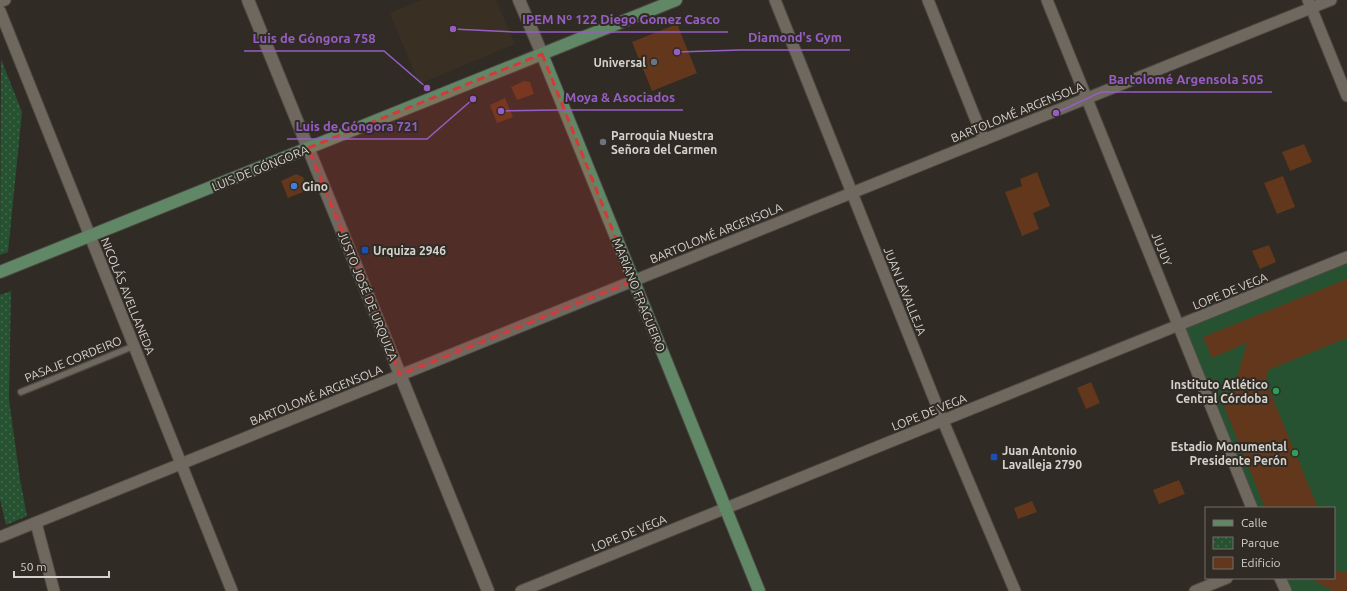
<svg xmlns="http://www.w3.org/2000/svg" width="1347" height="591" font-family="Ubuntu,sans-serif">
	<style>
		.built { fill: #393023 }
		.grass { fill: #265232 }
		.park { fill: url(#park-dots) }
		.building { fill: #62371c }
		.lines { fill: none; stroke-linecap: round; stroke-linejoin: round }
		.lane-casing { stroke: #4d4943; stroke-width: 8 }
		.street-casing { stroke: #4d4943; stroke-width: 13 }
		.secondary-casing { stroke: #4d4943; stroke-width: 14 }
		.primary-casing { stroke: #4d4943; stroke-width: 14 }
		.lane { stroke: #6e685f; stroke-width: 5.5 }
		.street { stroke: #6e685f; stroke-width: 11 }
		.secondary { stroke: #6e685f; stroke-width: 12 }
		.primary { stroke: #608867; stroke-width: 12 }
		.marked { fill: #d63938; fill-opacity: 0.2; stroke: #d63938; stroke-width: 3; stroke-dasharray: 8 5; stroke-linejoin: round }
		.worship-dot { fill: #6b7280; stroke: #302b24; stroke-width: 1.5 }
		.shop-dot { fill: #3f7fe0; stroke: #302b24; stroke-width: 1.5 }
		.transit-dot { fill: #1a4fb4; stroke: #302b24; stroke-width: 1.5 }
		.leisure-dot { fill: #2e9e5b; stroke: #302b24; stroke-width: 1.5 }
		.labels { text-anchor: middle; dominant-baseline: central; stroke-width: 4; stroke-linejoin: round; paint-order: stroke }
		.poi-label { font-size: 12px; font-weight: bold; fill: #d5d2cd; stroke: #302b24; text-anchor: start }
		.street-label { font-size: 12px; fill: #d5d2cd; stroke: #302b24 }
		.leader { fill: none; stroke: #965ec3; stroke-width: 1.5 }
		.callout-dot { fill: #965ec3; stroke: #302b24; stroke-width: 1.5 }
		.callout-label { font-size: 13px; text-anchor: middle; font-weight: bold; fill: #965ec3; stroke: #302b24; stroke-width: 4; stroke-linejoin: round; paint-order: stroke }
	</style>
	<defs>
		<pattern id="park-dots" width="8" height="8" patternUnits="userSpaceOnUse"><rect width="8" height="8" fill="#265232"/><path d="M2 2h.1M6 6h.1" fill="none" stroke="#456a4e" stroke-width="1.8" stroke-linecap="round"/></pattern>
	</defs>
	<rect width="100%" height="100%" fill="#302b24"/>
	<!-- built -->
	<path class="built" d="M422 0H496L515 44 419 84 390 13Z"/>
	<!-- grass -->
	<path class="grass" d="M1347 257V591H1286L1281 578H1334V508H1253L1179 325Z"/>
	<!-- park -->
	<g class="park">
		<path d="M1 59 22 112 8 252 0 255Z"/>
		<path d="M11 291 9 400 20 479 27 516 6 525 0 499V295Z"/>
	</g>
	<!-- building -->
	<g class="building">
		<path d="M677 24 697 73 652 91 632 42Z"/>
		<path d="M524 81 530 82 534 94 517 100 511 87Z"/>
		<path d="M505 98 513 117 497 123 490 105Z"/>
		<path d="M1304 144 1312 162 1290 171 1282 152Z"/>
		<path d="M1037 172 1050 206 1033 213 1039 229 1022 236 1005 192 1022 186 1020 179Z"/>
		<path d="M296 174 303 177 308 190 288 198 281 181Z"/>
		<path d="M1283 176 1295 207 1277 214 1264 183Z"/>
		<path d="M1269 245 1276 262 1260 269 1252 251Z"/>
		<path d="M1347 279V338L1268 370 1266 382 1318 508H1265L1221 399 1232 394 1247 343 1212 358 1203 337Z"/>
		<path d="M1091 382 1100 403 1086 409 1077 388Z"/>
		<path d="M1179 480 1185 494 1159 504 1153 490Z"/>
		<path d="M1032 501 1037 512 1018 519 1014 508Z"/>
		<path d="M1334 570 1347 572V591H1333L1309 578H1334Z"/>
	</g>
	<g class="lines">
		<defs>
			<path id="lane" d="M21 392 134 346"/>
			<g id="street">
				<path d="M775 0 943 421 1015 591"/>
				<path d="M928 0 984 140"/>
				<path d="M1047 0 1252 508"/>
				<path d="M1308 0 1347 96"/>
				<path d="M0 2 5 0"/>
				<path d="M0 11 232 591"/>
				<path d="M36 523 54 591"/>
				<path d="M0 537 633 281 1331 0"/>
				<path d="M1280 578 1286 591"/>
				<path d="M521 591 1347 257"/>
				<path d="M1195 591 1227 578"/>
			</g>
			<g id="secondary">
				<path d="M248 0 488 591"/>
				<path d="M519 0 542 54"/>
			</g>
			<g id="primary">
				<path d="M542 54 759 591"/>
				<path d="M0 272 676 0"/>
			</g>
		</defs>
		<!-- lane casing -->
		<use href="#lane" class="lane-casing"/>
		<!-- street casing -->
		<use href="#street" class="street-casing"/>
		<!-- secondary casing -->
		<use href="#secondary" class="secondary-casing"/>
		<!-- primary casing -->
		<use href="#primary" class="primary-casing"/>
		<!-- lane -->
		<use href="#lane" class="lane"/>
		<!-- street -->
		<use href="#street" class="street"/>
		<!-- secondary -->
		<use href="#secondary" class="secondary"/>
		<!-- primary -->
		<use href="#primary" class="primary"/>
	</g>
	<!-- marked area -->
	<path class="marked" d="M542 54 633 281 400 375 308 148Z"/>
	<!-- markers -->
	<g class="worship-dot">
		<circle cx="654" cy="62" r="4"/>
		<circle cx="603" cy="142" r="4"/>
	</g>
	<circle class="shop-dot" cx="294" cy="186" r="4"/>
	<g class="transit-dot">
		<rect x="361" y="246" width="8" height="8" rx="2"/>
		<rect x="990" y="453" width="8" height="8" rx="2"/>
	</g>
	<g class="leisure-dot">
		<circle cx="1276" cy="391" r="4"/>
		<circle cx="1295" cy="453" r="4"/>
	</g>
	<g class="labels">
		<!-- poi labels -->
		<g class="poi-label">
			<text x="646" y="62" text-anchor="end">Universal</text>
			<text x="611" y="135">Parroquia Nuestra<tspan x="611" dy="14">Señora del Carmen</tspan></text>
			<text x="302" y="186">Gino</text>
			<text x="373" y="250">Urquiza 2946</text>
			<text x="1268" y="384" text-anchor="end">Instituto Atlético<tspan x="1268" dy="14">Central Córdoba</tspan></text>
			<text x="1287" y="446" text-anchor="end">Estadio Monumental<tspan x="1287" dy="14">Presidente Perón</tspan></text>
			<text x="1002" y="450">Juan Antonio<tspan x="1002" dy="14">Lavalleja 2790</tspan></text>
		</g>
		<!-- street labels -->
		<g class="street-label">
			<text transform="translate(1017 112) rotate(-22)">BARTOLOMÉ ARGENSOLA</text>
			<text transform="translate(260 168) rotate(-22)">LUIS DE GÓNGORA</text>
			<text transform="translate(716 233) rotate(-22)">BARTOLOMÉ ARGENSOLA</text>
			<text transform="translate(1162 249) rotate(68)">JUJUY</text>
			<text transform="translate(905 291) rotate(68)">JUAN LAVALLEJA</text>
			<text transform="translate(1230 291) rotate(-22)">LOPE DE VEGA</text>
			<text transform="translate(639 295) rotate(68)">MARIANO FRAGUEIRO</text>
			<text transform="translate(128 296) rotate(68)">NICOLÁS AVELLANEDA</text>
			<text transform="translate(368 296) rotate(68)">JUSTO JOSÉ DE URQUIZA</text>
			<text transform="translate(73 359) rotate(-22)">PASAJE CORDEIRO</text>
			<text transform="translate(316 395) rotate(-22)">BARTOLOMÉ ARGENSOLA</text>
			<text transform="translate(929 412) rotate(-22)">LOPE DE VEGA</text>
			<text transform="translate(629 533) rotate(-22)">LOPE DE VEGA</text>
		</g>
	</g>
	<!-- callouts -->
	<path class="leader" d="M453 29L514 32H728M677 52L740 50H850M427 88L384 51H244M1056 113L1101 92H1272M501 111L556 110H683M473 99L427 139H287"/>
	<g class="callout-dot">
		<circle cx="453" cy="29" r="4"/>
		<circle cx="677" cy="52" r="4"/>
		<circle cx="427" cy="88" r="4"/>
		<circle cx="1056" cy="113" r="4"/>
		<circle cx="501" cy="111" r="4"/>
		<circle cx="473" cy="99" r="4"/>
	</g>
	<g class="callout-label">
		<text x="621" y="24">IPEM Nº 122 Diego Gomez Casco</text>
		<text x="795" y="42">Diamond's Gym</text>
		<text x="314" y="43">Luis de Góngora 758</text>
		<text x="1186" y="84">Bartolomé Argensola 505</text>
		<text x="620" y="102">Moya &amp; Asociados</text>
		<text x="357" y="131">Luis de Góngora 721</text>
	</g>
	<!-- legend -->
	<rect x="1205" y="507" width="130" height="72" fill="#302b24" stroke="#726e68"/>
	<rect x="1213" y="520" width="20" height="6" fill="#608867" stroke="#726e68"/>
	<text x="1241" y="527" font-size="12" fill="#d5d2cd">Calle</text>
	<rect x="1213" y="537" width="20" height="12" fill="url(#park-dots)" stroke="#726e68"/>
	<text x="1241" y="547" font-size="12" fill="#d5d2cd">Parque</text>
	<rect x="1213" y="557" width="20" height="12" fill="#62371c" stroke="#726e68"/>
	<text x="1241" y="567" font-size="12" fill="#d5d2cd">Edificio</text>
	<!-- scale -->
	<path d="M14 571v6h95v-6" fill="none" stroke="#d5d2cd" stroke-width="2"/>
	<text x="20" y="571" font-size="12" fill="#d5d2cd" stroke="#302b24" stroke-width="3" paint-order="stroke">50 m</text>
</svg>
